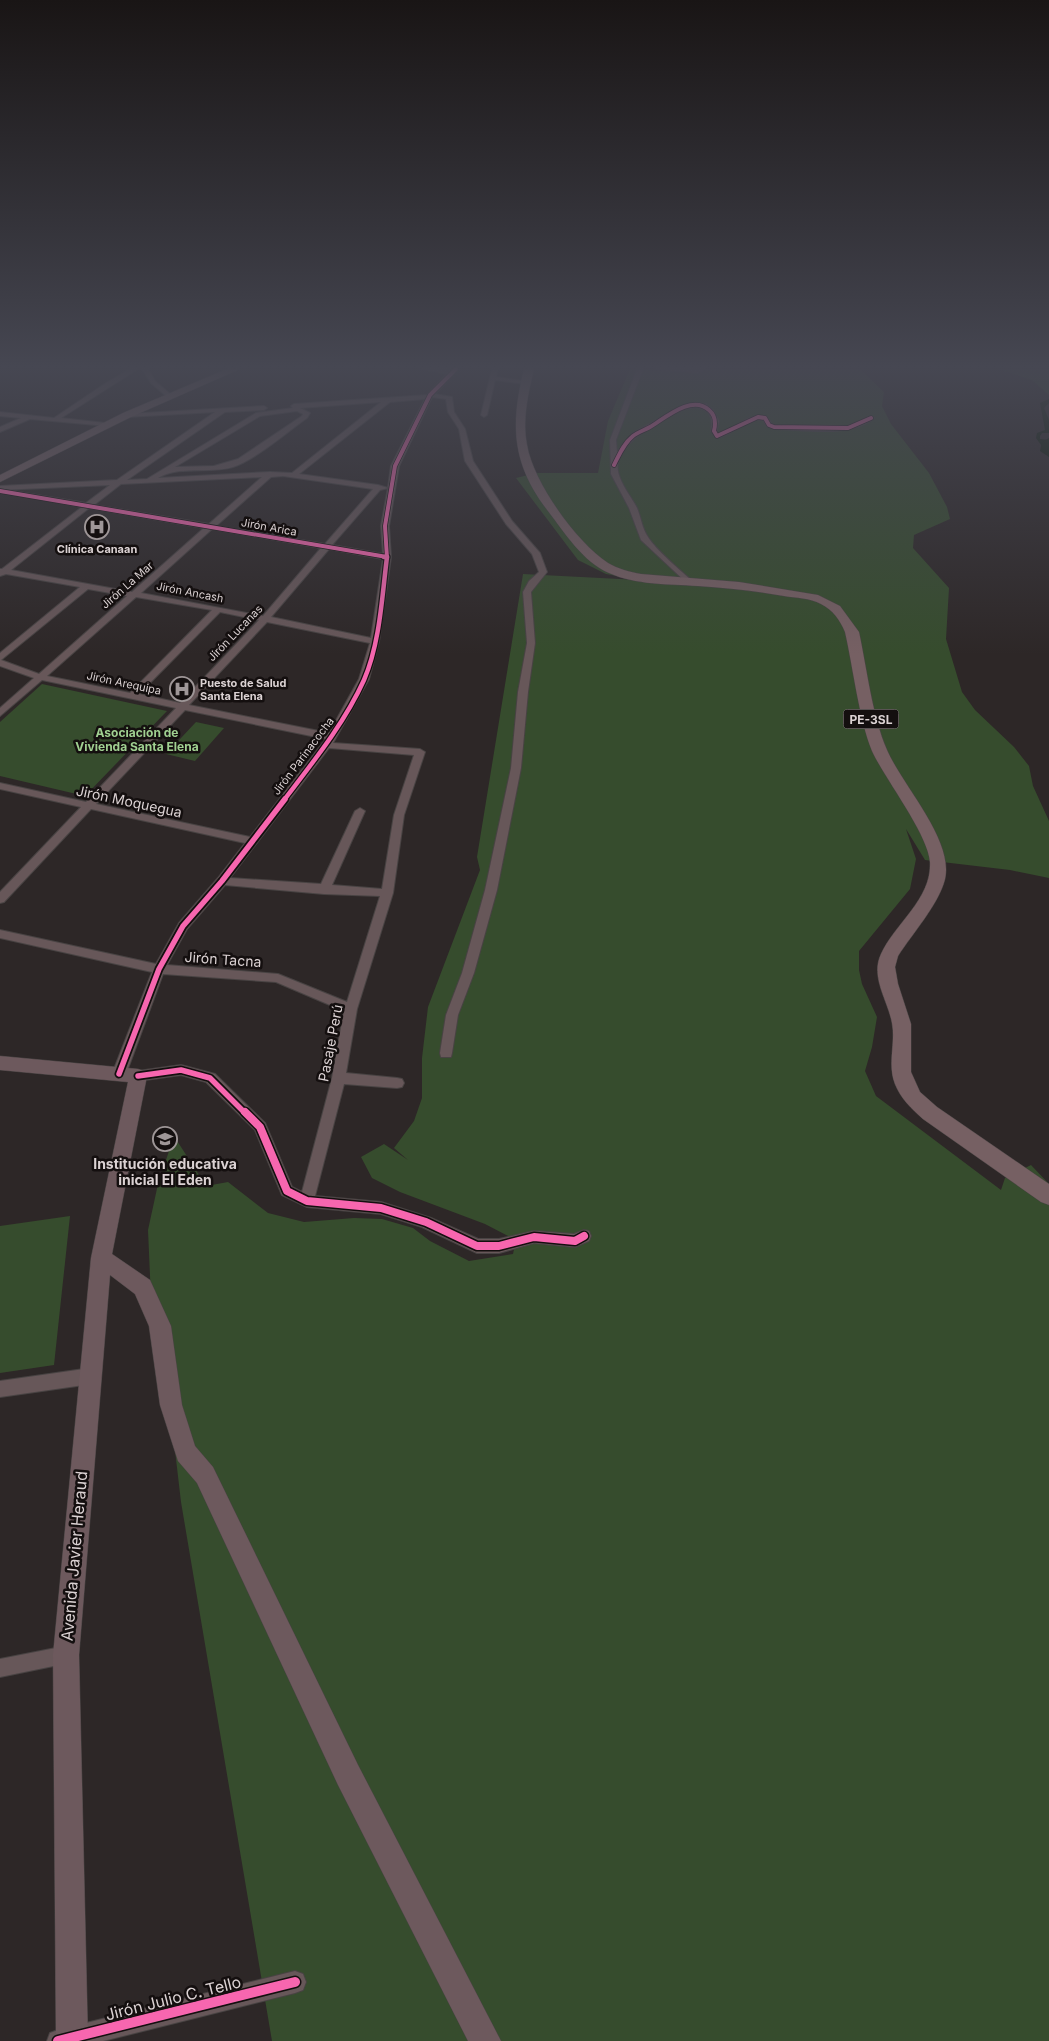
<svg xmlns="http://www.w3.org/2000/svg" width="1049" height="2041" font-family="Inter,sans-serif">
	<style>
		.green { fill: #364c2d }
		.water { fill: #071804 }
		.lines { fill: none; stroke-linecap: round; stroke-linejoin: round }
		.river { fill: #071804; fill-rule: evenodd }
		.minor-casing { stroke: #484343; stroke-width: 2 }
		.secondary-casing { stroke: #484343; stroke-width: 1 }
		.primary-casing { stroke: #484343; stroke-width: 1 }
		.minor { fill: #675759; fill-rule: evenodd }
		.secondary { fill: #6d595d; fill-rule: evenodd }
		.primary { fill: #766063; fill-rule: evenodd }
		.cycleway-far4-casing { stroke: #140f0f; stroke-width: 5.5 }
		.cycleway-far3-casing { stroke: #140f0f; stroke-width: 7 }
		.cycleway-far2-casing { stroke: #140f0f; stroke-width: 9 }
		.cycleway-far1-casing { stroke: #140f0f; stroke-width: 11 }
		.cycleway-casing { stroke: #140f0f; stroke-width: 13 }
		.cycleway-far4 { stroke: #f766af; stroke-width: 4 }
		.cycleway-far3 { stroke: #f766af; stroke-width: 4.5 }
		.cycleway-far2 { stroke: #f766af; stroke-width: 5.5 }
		.cycleway-far1 { stroke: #f766af; stroke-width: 8 }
		.cycleway { stroke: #f766af; stroke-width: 10 }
		.labels { text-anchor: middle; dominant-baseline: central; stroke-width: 5; stroke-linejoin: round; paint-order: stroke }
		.far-street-label { font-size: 11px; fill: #dbd2d3; stroke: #140f0f }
		.far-poi-label { font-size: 11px; font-weight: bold; fill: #dbd2d3; stroke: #140f0f }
		.shield { fill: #140f0f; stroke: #9f9898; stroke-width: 1 }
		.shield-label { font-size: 12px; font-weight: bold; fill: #dbd2d3 }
		.far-neighbourhood-label { font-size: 12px; font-weight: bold; fill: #a0d091; stroke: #140f0f }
		.street-label { font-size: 14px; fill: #dbd2d3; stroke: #140f0f }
		.poi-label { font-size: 14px; font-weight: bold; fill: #dbd2d3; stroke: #140f0f }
		.near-street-label { font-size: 16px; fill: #dbd2d3; stroke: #140f0f }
	</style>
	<rect width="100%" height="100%" fill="#2d2727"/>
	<!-- green -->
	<g class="green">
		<path d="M630 369 667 371 668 369H860L884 392 882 406 891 424 929 473 947 507 950 519 914 535 913 548 949 588 946 639 962 692 975 710 1014 747 1029 766 1033 786 1049 821V878L1010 870 925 860 906 829 916 859 910 889 859 951V970L862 984 877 1017 872 1047 865 1071 876 1096 1001 1190 1005 1178 1031 1165 1049 1184V2041H272L181 1502 169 1399 151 1298 148 1230 158 1184 174 1136 206 1186 228 1182 268 1213 304 1222 354 1218 382 1219 413 1228 430 1241 469 1261 513 1254 516 1240 485 1224 400 1192 372 1178 361 1157 384 1144 408 1160 394 1148 414 1121 422 1098V1058L428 1007 480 870 477 857 523 574 639 580 606 574 578 560 516 478 536 473H598L608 421Z"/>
		<path d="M999 369H1049V395L1032 380Z"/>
		<path d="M42 684 167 711 85 796 0 776V722Z"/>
		<path d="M196 722 224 728 195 761 166 754Z"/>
		<path d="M70 1216 54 1365 0 1373V1226Z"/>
	</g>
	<!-- water -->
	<path class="water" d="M1049 399V403L1044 408 1049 420V433H1042L1040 436V439L1049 440V443L1046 444 1049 456 1036 438 1037 433 1045 430 1040 403Z"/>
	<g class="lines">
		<!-- river -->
		<path class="river" d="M1049 438V457L1040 451 1042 442Z"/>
		<defs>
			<g id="minor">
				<path d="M130 369H138L61 418 105 423 108 425 107 426 30 419 0 432V427L21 418 0 416V412L54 418 106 383Z"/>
				<path d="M142 369H148L155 381 170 394V396H166L151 383Z"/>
				<path d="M422 369H459L435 394 452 397 454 412 465 429 473 461 512 521 540 553 547 572 531 592 535 643 528 692 521 768 497 890 474 973 458 1015 452 1053 451 1057H441L440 1053 446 1015 462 973 485 890 511 768 518 692 527 643 523 592 529 581 539 572 532 554 506 524 465 461 459 429 448 412 446 399 432 397 399 466 389 526 391 557 379 641 369 679 333 743 420 749 425 752 404 815 393 893 357 1009 346 1073 397 1078 402 1079 404 1083 402 1087 397 1088 344 1084 315 1196 381 1202 431 1218 478 1239H499L534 1231 574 1234 584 1230 589 1231 591 1236 589 1241 575 1247 534 1243 499 1253H477L422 1227 381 1214 307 1207 282 1195 255 1130 206 1082 181 1075 138 1081 133 1080 131 1076 133 1072 138 1071 181 1065 215 1074 265 1123 292 1187 302 1192 332 1078 344 1011 276 982 163 974 126 1074 124 1078H114L112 1074 152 972 0 938V930L156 964 179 923 218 878 245 843 91 809 4 902 0 903V892L81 807 0 789V783L86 802 176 708 42 680 0 716V708L34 678 0 666V653L80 587 6 574 0 576V569H2L82 507 8 493 12 491 86 503 110 485 0 490V486L117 480 215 412 127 417 124 415 125 414 264 406 267 408 264 410 225 412 127 480 147 479 256 413 293 408 291 406 294 404 427 395 447 374ZM425 399 391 466 388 488 378 485 299 474 390 402ZM381 402 292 473 270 472 158 478C180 465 209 474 233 467 255 460 287 432 307 418L310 413 300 408ZM297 411 303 414 302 416 238 459 214 466 175 467 260 416ZM283 476 373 489 325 544 216 526 271 477ZM262 477 209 524 94 505 121 484ZM388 488 381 526 383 554 332 545 380 490ZM89 508 204 528 132 592 11 570ZM212 529 321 548 263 616 141 593ZM329 549 383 559 371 638 271 617ZM88 589 127 596 39 674 1 660ZM136 597 212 610 130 693 47 676ZM220 612 259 620 180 703 139 694ZM267 622 370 643 359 679 329 733 189 705ZM185 710 326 739 250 837 96 804ZM329 748 414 755 394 815 382 889 332 885 365 811 360 808 355 811 321 884 230 878ZM225 885 324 894 380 896 347 1002 278 974 167 965 187 929Z"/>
				<path d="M492 369H498L496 377 529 382 526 384 495 380 487 415 484 417 481 415Z"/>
				<path d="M637 369H643L616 440 617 452 633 433 684 405 695 403 706 404 713 410 719 421 717 431 719 434C737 429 747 412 767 417L772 424 775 425 848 426 869 417 874 418C852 438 803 429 774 429L767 426 763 420C747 417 733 435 717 438L711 431C716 403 692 404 674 414 654 426 625 438 618 463 615 478 631 496 637 508 641 517 642 529 648 537 656 550 679 569 691 580L692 582 688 584 641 540 629 508 611 474 610 440Z"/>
				<path d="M655 369H705L698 373Z"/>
				<path d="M91 1368 97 1371 99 1376 97 1381 91 1384 0 1397V1381Z"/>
				<path d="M66 1646 73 1648 75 1655 73 1662 0 1677V1659Z"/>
				<path d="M295 1971 303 1974 306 1982 303 1990 295 1993 103 2041H47L50 2033 58 2030Z"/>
			</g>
			<path id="secondary" d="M0 1056 138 1069 144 1071 147 1076 112 1254 150 1280 171 1326 182 1405 195 1446 213 1467 358 1765 501 2041H468L338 1785 197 1483 178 1461 160 1405 149 1326 135 1294 110 1275 79 1655 88 2041H56L53 1655 91 1258 128 1082 0 1070Z"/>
			<g id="primary">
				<path d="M227 369H240L131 417 0 482V475L123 413Z"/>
				<path d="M524 369H534C528 394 522 420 527 445 533 482 577 543 608 563 618 569 630 572 641 574L739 582 818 595 840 606 859 632C867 669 872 715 887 750 902 785 954 840 945 879 939 904 912 934 898 956L895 967 898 984 911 1024V1072L920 1092 937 1107 1049 1184V1205L1041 1202 923 1119C911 1108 901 1099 895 1084 887 1064 896 1043 892 1023 888 1001 870 977 881 954 895 923 932 899 930 862 928 834 885 779 872 751 859 719 853 667 845 632 840 620 833 610 821 604 810 598 796 598 784 596 756 591 727 588 698 586 668 584 636 585 609 573 583 562 565 533 548 511 512 464 510 426 524 369Z"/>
			</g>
		</defs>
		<!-- minor casing -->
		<use href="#minor" class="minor-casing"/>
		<!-- secondary casing -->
		<use href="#secondary" class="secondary-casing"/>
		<!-- primary casing -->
		<use href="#primary" class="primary-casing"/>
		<!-- minor -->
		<use href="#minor" class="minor"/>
		<!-- secondary -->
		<use href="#secondary" class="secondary"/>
		<!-- primary -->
		<use href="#primary" class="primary"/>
		<defs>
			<g id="cycleway-far4">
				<path d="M614 465C619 455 624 443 633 436 638 432 645 430 650 427 665 418 692 394 709 410 716 416 716 423 714 431L717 436 758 417 765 418 769 425 774 427 848 428 871 418"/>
				<path d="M0 491 387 557"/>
				<path d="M387 558 385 526 395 466 430 395 456 369"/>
			</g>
			<g id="cycleway-far3">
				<path d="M384 557H387"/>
				<path d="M284 800C313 762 344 724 364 680 380 643 382 596 387 557"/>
			</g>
			<g id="cycleway-far2">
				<path d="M119 1074 159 969 183 926 222 881 285 799"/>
				<path d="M138 1076 181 1070 210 1078 246 1114"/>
			</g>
			<path id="cycleway-far1" d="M245 1112 260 1127 287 1191 307 1201 381 1208 426 1222 477 1246H499L534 1237 575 1241 584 1236"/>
			<path id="cycleway" d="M58 2041 295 1982"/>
		</defs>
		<!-- cycleway-far4 casing -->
		<use href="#cycleway-far4" class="cycleway-far4-casing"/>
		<!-- cycleway-far3 casing -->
		<use href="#cycleway-far3" class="cycleway-far3-casing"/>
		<!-- cycleway-far2 casing -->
		<use href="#cycleway-far2" class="cycleway-far2-casing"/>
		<!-- cycleway-far1 casing -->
		<use href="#cycleway-far1" class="cycleway-far1-casing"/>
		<!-- cycleway casing -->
		<use href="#cycleway" class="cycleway-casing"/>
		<!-- cycleway-far4 -->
		<use href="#cycleway-far4" class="cycleway-far4"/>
		<!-- cycleway-far3 -->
		<use href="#cycleway-far3" class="cycleway-far3"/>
		<!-- cycleway-far2 -->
		<use href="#cycleway-far2" class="cycleway-far2"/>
		<!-- cycleway-far1 -->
		<use href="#cycleway-far1" class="cycleway-far1"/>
		<!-- cycleway -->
		<use href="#cycleway" class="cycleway"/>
	</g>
	<!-- sky -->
	<linearGradient id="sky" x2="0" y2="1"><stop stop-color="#191515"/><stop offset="0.56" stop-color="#464752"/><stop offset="1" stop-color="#464752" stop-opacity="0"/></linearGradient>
	<rect width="1049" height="655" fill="url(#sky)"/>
	<!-- icons -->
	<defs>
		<symbol id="hospital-ring" viewBox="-11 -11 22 22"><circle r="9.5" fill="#140f0f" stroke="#9e9697" stroke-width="1.5"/><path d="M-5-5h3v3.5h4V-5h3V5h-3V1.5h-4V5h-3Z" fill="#9e9697"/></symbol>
		<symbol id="school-ring" viewBox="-11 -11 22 22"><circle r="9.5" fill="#140f0f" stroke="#9e9697" stroke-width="1.5"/><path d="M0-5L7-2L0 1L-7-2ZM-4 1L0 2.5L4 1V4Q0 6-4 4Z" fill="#9e9697"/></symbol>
	</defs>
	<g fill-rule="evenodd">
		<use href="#hospital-ring" x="83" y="513" width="28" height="28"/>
		<use href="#hospital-ring" x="168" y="675" width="28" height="28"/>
		<use href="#school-ring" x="151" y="1125" width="28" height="28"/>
	</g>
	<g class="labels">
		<!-- far-street labels -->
		<g class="far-street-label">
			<text transform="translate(269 527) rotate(10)">Jirón Arica</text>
			<text transform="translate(127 585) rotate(-41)">Jirón La Mar</text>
			<text transform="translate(190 592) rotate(11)">Jirón Ancash</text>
			<text transform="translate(235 633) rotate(-46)">Jirón Lucanas</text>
			<text transform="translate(124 683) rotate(12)">Jirón Arequipa</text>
			<text transform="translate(303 756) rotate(-53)">Jirón Parinacocha</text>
		</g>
		<!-- far-poi labels -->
		<g class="far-poi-label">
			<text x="97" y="549">Clínica Canaan</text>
			<text x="200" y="683" text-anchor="start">Puesto de Salud<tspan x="200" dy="13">Santa Elena</tspan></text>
		</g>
		<!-- shield labels -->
		<rect class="shield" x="843.5" y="709.5" width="55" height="19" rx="4"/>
		<g class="shield-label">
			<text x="871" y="719">PE-3SL</text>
		</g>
		<!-- far-neighbourhood labels -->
		<g class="far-neighbourhood-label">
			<text x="137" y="732">Asociación de<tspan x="137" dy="14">Vivienda Santa Elena</tspan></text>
		</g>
		<!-- street labels -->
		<g class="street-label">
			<text transform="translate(129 801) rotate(12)">Jirón Moquegua</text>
			<text transform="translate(223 959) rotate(4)">Jirón Tacna</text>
			<text transform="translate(330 1043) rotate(-79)">Pasaje Perú</text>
		</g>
		<!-- poi labels -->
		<g class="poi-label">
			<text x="165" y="1163">Institución educativa<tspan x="165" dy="16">inicial El Eden</tspan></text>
		</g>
		<!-- near-street labels -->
		<g class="near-street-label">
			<text transform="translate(74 1556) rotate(-85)">Avenida Javier Heraud</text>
			<text transform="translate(173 1998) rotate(-14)">Jirón Julio C. Tello</text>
		</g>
	</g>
</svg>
